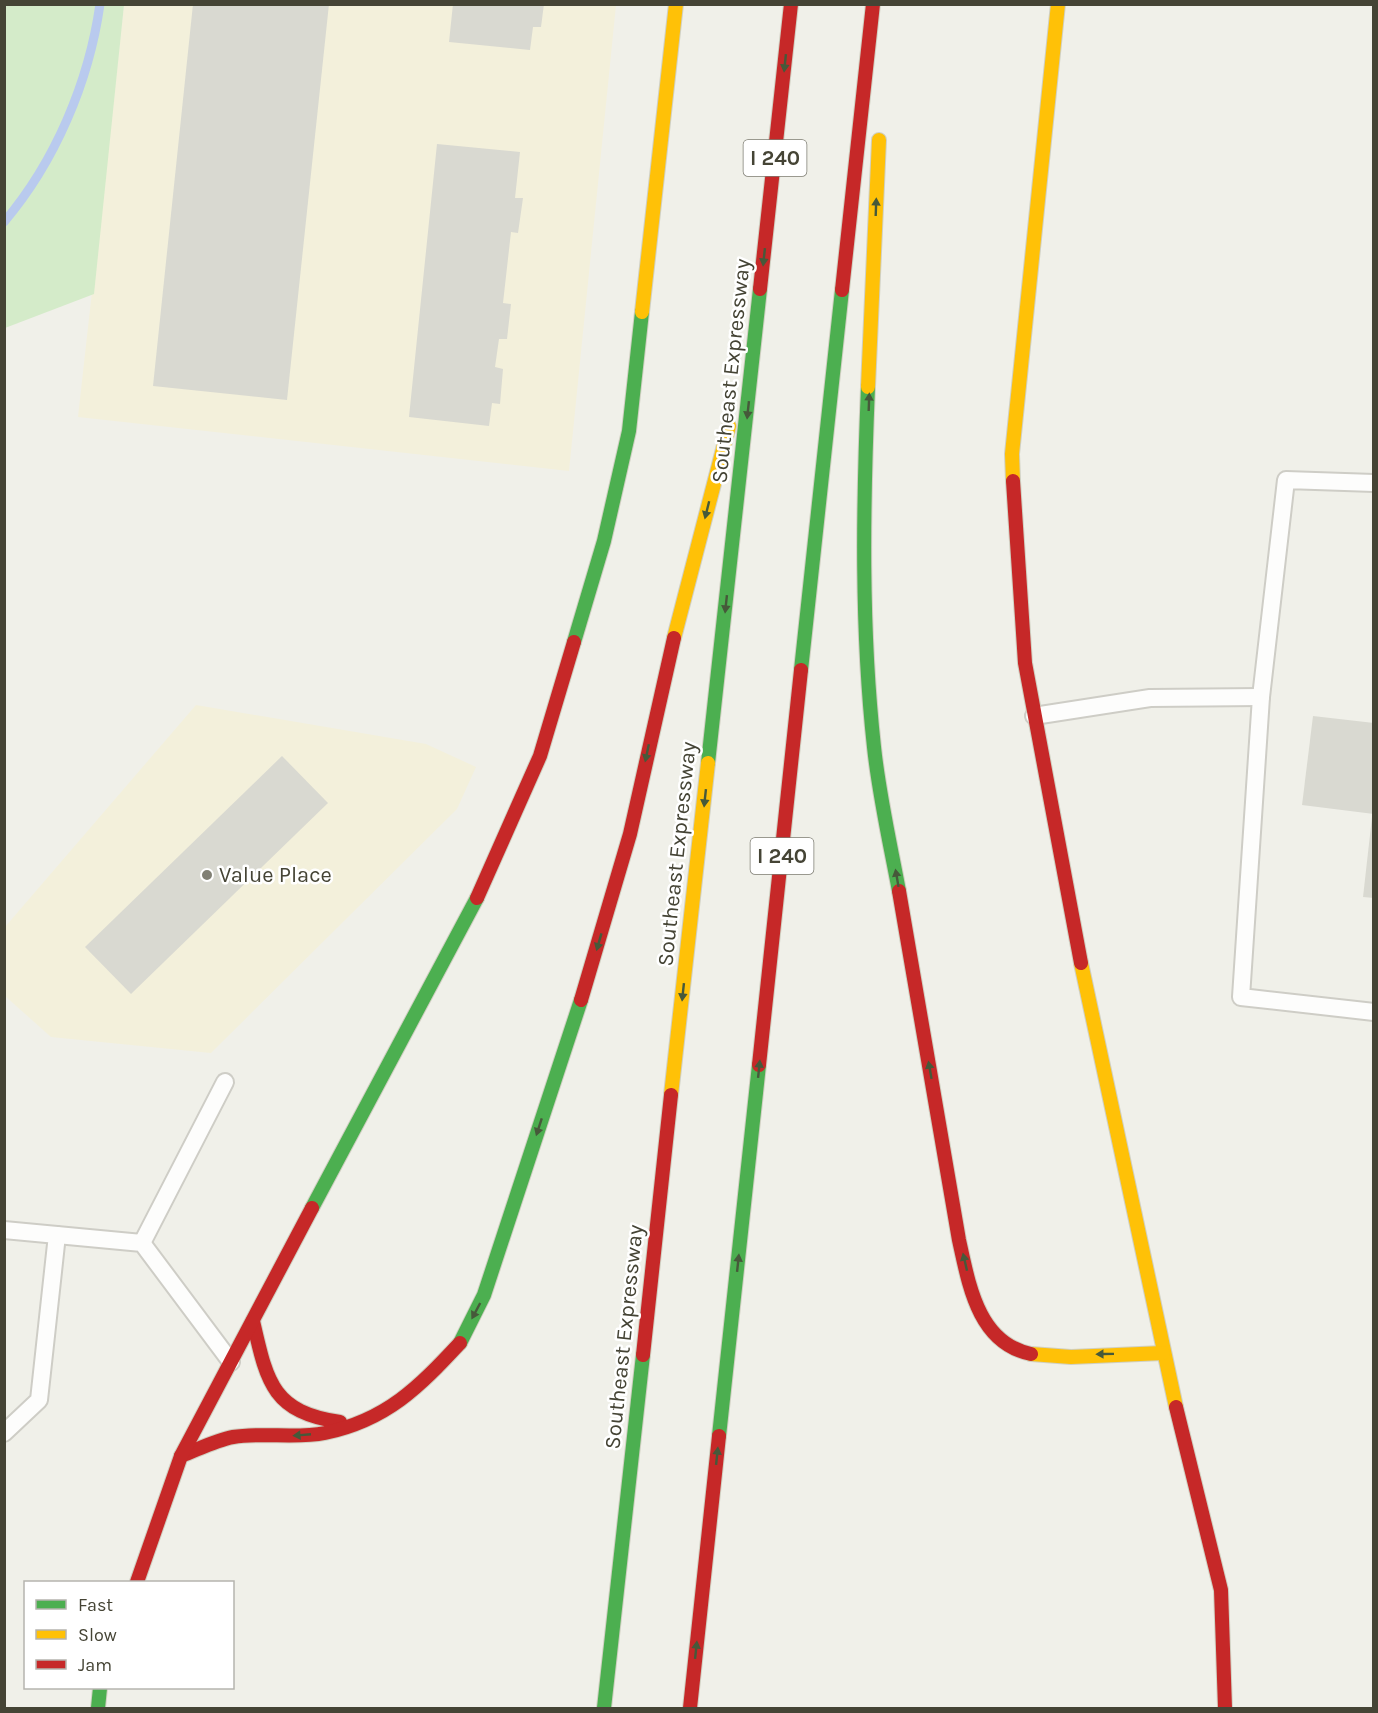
<svg xmlns="http://www.w3.org/2000/svg" width="1378" height="1713" font-family="Karla,sans-serif">
	<style>
		.commercial { fill: #f3f0db }
		.green { fill: #d4ebc9 }
		.lines { fill: none; stroke-linecap: round; stroke-linejoin: round }
		.stream { stroke: #b9caee; stroke-width: 9 }
		.building { fill: #d9d9d1 }
		.lane-casing { stroke: #cecdc6; stroke-width: 20 }
		.fast-casing { stroke: #d0d0c2; stroke-width: 16 }
		.slow-casing { stroke: #d0d0c2; stroke-width: 16 }
		.jam-casing { stroke: #d0d0c2; stroke-width: 16 }
		.lane { stroke: #fdfdfc; stroke-width: 16 }
		.fast { stroke: #4caf50; stroke-width: 14 }
		.slow { stroke: #ffc107; stroke-width: 14 }
		.jam { stroke: #c62828; stroke-width: 14 }
		.oneway { fill: #46593a }
		.poi-dot { fill: #818074; stroke: #fff; stroke-width: 2 }
		.labels { text-anchor: middle; dominant-baseline: central; stroke-width: 5; stroke-linejoin: round; paint-order: stroke }
		.shield { fill: #fff; stroke: #7d7c72; stroke-width: 1.5 }
		.shield-label { font-size: 21px; font-weight: bold; fill: #454435 }
		.street-label { font-size: 22px; fill: #454435; stroke: #fff }
		.poi-label { font-size: 22px; fill: #454435; stroke: #fff; text-anchor: start }
	</style>
	<rect width="100%" height="100%" fill="#f0f0e9"/>
	<!-- commercial -->
	<g class="commercial">
		<path d="M124 5H616L569 471 78 417Z"/>
		<path d="M196 705 426 744 476 767 457 809 211 1053 51 1037 5 996V927Z"/>
	</g>
	<!-- green -->
	<path class="green" d="M5 4 124 5 94 294 5 328Z"/>
	<g class="lines">
		<!-- stream -->
		<path class="stream" d="M4 222C55 162 89 82 100 4"/>
	</g>
	<!-- building -->
	<g class="building">
		<path d="M193 4H329L287 400 153 386Z"/>
		<path d="M453 4H544L541 27H533L530 50 449 42Z"/>
		<path d="M437 144 520 152 515 198H523L518 233 511 232 503 303 511 304 507 339H499L495 367 503 369 500 404 492 403 489 426 409 417Z"/>
		<path d="M1313 716 1374 723V814L1302 805Z"/>
		<path d="M282 756 328 803 131 994 85 947Z"/>
		<path d="M1372 817 1374 818V898L1363 897Z"/>
	</g>
	<g class="lines">
		<defs>
			<g id="lane">
				<path d="M1374 483 1286 480 1261 697 1241 997 1374 1012"/>
				<path d="M1034 716 1150 698 1261 697"/>
				<path d="M4 1230 142 1243 231 1362"/>
				<path d="M142 1243 225 1082"/>
				<path d="M4 1433 39 1400 57 1235"/>
			</g>
			<g id="fast">
				<path d="M868 387C863 507 861 628 874 747 879 795 890 843 899 891"/>
				<path d="M574 642 604 541 629 431 642 312"/>
				<path d="M801 670 842 290"/>
				<path d="M708 763 760 289"/>
				<path d="M312 1208 477 898"/>
				<path d="M460 1343 484 1295 581 1000"/>
				<path d="M719 1436 759 1065"/>
				<path d="M98 1708 100 1688"/>
				<path d="M604 1708 643 1355"/>
			</g>
			<g id="slow">
				<path d="M642 312 676 4"/>
				<path d="M868 387 879 140"/>
				<path d="M1013 481 1012 454 1058 4"/>
				<path d="M674 638 729 426"/>
				<path d="M1081 963 1176 1407"/>
				<path d="M671 1095 708 763"/>
				<path d="M1031 1354 1071 1357 1163 1353"/>
			</g>
			<g id="jam">
				<path d="M760 289 791 4"/>
				<path d="M842 290 873 4"/>
				<path d="M1013 481 1025 663 1081 963"/>
				<path d="M899 891 959 1240C969 1285 978 1343 1031 1354"/>
				<path d="M477 898 540 756 574 642"/>
				<path d="M581 1000 630 834 674 638"/>
				<path d="M759 1065 801 670"/>
				<path d="M253 1321C267 1382 272 1412 340 1422"/>
				<path d="M643 1355 671 1095"/>
				<path d="M1176 1407 1221 1590 1225 1708"/>
				<path d="M181 1456C197 1450 216 1440 233 1437 263 1432 295 1439 325 1433 387 1420 419 1387 460 1343"/>
				<path d="M137 1582 181 1456 312 1208"/>
				<path d="M690 1708 719 1436"/>
			</g>
		</defs>
		<!-- lane casing -->
		<use href="#lane" class="lane-casing"/>
		<!-- fast casing -->
		<use href="#fast" class="fast-casing"/>
		<!-- slow casing -->
		<use href="#slow" class="slow-casing"/>
		<!-- jam casing -->
		<use href="#jam" class="jam-casing"/>
		<!-- lane -->
		<use href="#lane" class="lane"/>
		<!-- fast -->
		<use href="#fast" class="fast"/>
		<!-- slow -->
		<use href="#slow" class="slow"/>
		<!-- jam -->
		<use href="#jam" class="jam"/>
	</g>
	<!-- one-way arrows -->
	<defs><path id="oneway-solid" d="M-6-.8H1V-3.2L6.5 0L1 3.2V.8H-6Z" transform="scale(1.5)"/></defs>
	<g class="oneway">
		<use href="#oneway-solid" transform="translate(785 63) rotate(96)"/>
		<use href="#oneway-solid" transform="translate(876 207) rotate(-88)"/>
		<use href="#oneway-solid" transform="translate(764 257) rotate(96)"/>
		<use href="#oneway-solid" transform="translate(869 402) rotate(-88)"/>
		<use href="#oneway-solid" transform="translate(748 410) rotate(96)"/>
		<use href="#oneway-solid" transform="translate(707 510) rotate(104)"/>
		<use href="#oneway-solid" transform="translate(726 604) rotate(96)"/>
		<use href="#oneway-solid" transform="translate(647 753) rotate(102)"/>
		<use href="#oneway-solid" transform="translate(705 798) rotate(96)"/>
		<use href="#oneway-solid" transform="translate(897 878) rotate(-100)"/>
		<use href="#oneway-solid" transform="translate(599 942) rotate(106)"/>
		<use href="#oneway-solid" transform="translate(683 992) rotate(96)"/>
		<use href="#oneway-solid" transform="translate(759 1069) rotate(-84)"/>
		<use href="#oneway-solid" transform="translate(930 1070) rotate(-100)"/>
		<use href="#oneway-solid" transform="translate(539 1127) rotate(108)"/>
		<use href="#oneway-solid" transform="translate(965 1262) rotate(-103)"/>
		<use href="#oneway-solid" transform="translate(738 1263) rotate(-84)"/>
		<use href="#oneway-solid" transform="translate(476 1311) rotate(118)"/>
		<use href="#oneway-solid" transform="translate(1105 1354) rotate(179)"/>
		<use href="#oneway-solid" transform="translate(302 1435) rotate(175)"/>
		<use href="#oneway-solid" transform="translate(717 1456) rotate(-84)"/>
		<use href="#oneway-solid" transform="translate(696 1650) rotate(-84)"/>
	</g>
	<!-- markers -->
	<circle class="poi-dot" cx="207" cy="875" r="6"/>
	<g class="labels">
		<!-- shield labels -->
		<g class="shield">
			<rect x="743.5" y="140" width="63" height="36" rx="4.5"/>
			<rect x="750.5" y="838" width="63" height="36" rx="4.5"/>
		</g>
		<g class="shield-label">
			<text x="775" y="158">I 240</text>
			<text x="782" y="856">I 240</text>
		</g>
		<!-- street labels -->
		<g class="street-label">
			<text transform="translate(731 371) rotate(-84)">Southeast Expressway</text>
			<text transform="translate(677 854) rotate(-84)">Southeast Expressway</text>
			<text transform="translate(624 1337) rotate(-84)">Southeast Expressway</text>
		</g>
		<!-- poi labels -->
		<g class="poi-label">
			<text x="219" y="875">Value Place</text>
		</g>
	</g>
	<!-- border -->
	<rect width="1378" height="1713" fill="none" stroke="#454435" stroke-width="12"/>
	<!-- legend -->
	<rect x="24" y="1581" width="210" height="108" fill="#ffffff" stroke="#b5b4ae" stroke-width="1.5"/>
	<rect x="36" y="1600" width="30" height="9" fill="#4caf50" stroke="#b5b4ae" stroke-width="1.5"/>
	<text x="78" y="1611" font-size="18" fill="#454435">Fast</text>
	<rect x="36" y="1630" width="30" height="9" fill="#ffc107" stroke="#b5b4ae" stroke-width="1.5"/>
	<text x="78" y="1641" font-size="18" fill="#454435">Slow</text>
	<rect x="36" y="1660" width="30" height="9" fill="#c62828" stroke="#b5b4ae" stroke-width="1.5"/>
	<text x="78" y="1671" font-size="18" fill="#454435">Jam</text>
</svg>
